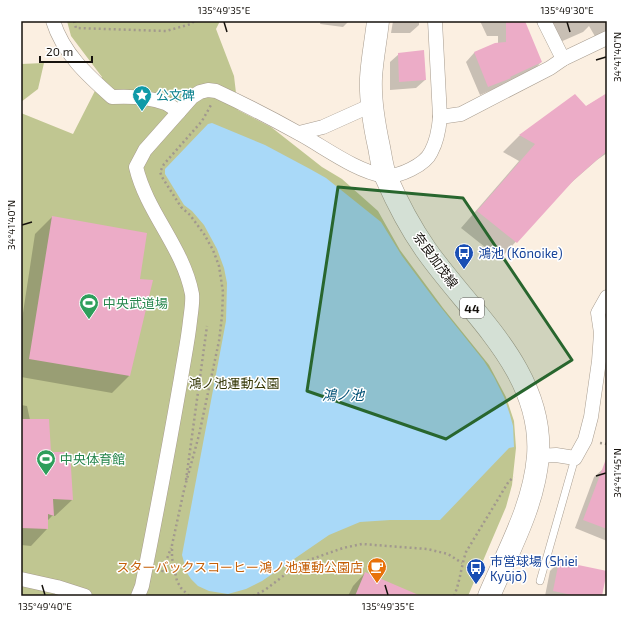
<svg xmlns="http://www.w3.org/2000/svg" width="628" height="617" font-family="'Exo 2','Noto Sans JP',sans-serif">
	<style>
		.green { fill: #c0c691 }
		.water { fill: #a9d9f8 }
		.shadow { fill: #0003 }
		.building { fill: #ecacc7 }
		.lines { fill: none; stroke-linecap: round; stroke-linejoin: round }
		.service-casing { stroke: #a79c8f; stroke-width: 8 }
		.minor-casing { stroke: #a79c8f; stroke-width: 15 }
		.primary-casing { stroke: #a79c8f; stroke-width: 23 }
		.path { stroke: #a1988e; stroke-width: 2.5; stroke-dasharray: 2 3; stroke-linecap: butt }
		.service { stroke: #fff; stroke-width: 7 }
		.minor { stroke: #fff; stroke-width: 14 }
		.primary { stroke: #fff; stroke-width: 22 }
		.marked { fill: #28662e; fill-opacity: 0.2; stroke: #28662e; stroke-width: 3; stroke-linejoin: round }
		.ticks { fill: none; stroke: #16120d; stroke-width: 1.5 }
		.labels { text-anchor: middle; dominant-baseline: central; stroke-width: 3; stroke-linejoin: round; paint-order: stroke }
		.shield { fill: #fff; stroke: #5c5956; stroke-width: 1 }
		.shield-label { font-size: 12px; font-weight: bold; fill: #16120d }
		.culture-label { font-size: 13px; fill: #0d838f; stroke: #fff; text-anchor: start }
		.transit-label { font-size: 13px; fill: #164399; stroke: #fff; text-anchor: start }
		.street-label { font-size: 13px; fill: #16120d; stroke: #fff }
		.leisure-label { font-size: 13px; fill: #27864d; stroke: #fff; text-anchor: start }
		.park-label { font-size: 13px; fill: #333604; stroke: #fff }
		.food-label { font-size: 13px; fill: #c56008; stroke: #fff; text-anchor: end }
		.water-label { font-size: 14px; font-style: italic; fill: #005075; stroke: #fff }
		.neatline { fill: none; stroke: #16120d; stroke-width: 1.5 }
		.ticks-label { font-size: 10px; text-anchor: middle; fill: #16120d }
	</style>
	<rect width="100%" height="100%" fill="#fbefe1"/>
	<!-- green -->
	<g class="green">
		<path d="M67 21H220L216 29 234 76 238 110 271 127 322 167 342 179 378 211 400 250 443 308 489 365 506 397 514 421 516 448 512 485 506 507 468 596H21V113L73 134 102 77 71 36Z"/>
		<path d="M44 63 38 89 21 102V64Z"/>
	</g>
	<!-- water -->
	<path class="water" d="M212 123 265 145 310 169 326 178 381 222 402 256 435 300 484 361 494 377 504 397 510 415 513 426 514 447 509 448 440 520H390L360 522 329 535 262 581 246 589 228 594 209 591 198 586 191 579 187 573 182 555 226 321 227 283 224 268 217 249 204 225 192 211 184 205 165 174V169L208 124Z"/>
	<!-- shadow -->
	<g class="shadow">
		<path d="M321 21H349L343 27 320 24Z"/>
		<path d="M393 21H419V25L410 33H391Z"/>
		<path d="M480 21H524L541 62 533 71 503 84 501 86 480 95 466 62 474 53 498 44V36H487Z"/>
		<path d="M548 21H607V32L596 38 589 26 583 32 558 43Z"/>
		<path d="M399 54 425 80 416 88 390 90V62Z"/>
		<path d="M607 94V153L597 160 564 189 500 259 461 228 519 161 503 152 519 136 575 95 585 107Z"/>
		<path d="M52 217 139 280 151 281 129 376 112 393 21 377V326L35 234Z"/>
		<path d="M21 405 27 406 30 420 50 453 72 500 55 516H52L47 521V529L31 546 21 545Z"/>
		<path d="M603 469 607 470V541L575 528 594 477Z"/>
		<path d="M559 562 601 596H545L550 571Z"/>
		<path d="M365 573 418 596H348L353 586Z"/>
	</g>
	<!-- building -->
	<g class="building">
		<path d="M506 21H525L542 62 510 77 511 78 488 87 474 52 495 43 506 42Z"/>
		<path d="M424 50 426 80 399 82 398 53Z"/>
		<path d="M607 93V151L574 180 517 243 477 211 535 144 519 135 575 94 586 106Z"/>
		<path d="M52 216 147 233 140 279 153 280 130 376 29 359Z"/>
		<path d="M21 419H49L51 452H70L73 500 53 499 54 516 48 514V529L21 528Z"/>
		<path d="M606 459 607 460V529L583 520Z"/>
		<path d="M559 561 607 571 602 596H577L553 591Z"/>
		<path d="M365 572 421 596H355Z"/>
	</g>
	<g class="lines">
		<defs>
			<path id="service" d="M540 581 575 458"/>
			<g id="minor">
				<path d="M53 21C63 53 87 75 112 97 129 96 149 97 165 103 170 105 174 109 179 112"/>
				<path d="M544 21 563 59"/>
				<path d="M440 117 461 114 550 68 563 59 607 38"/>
				<path d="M299 133 323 127 372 105"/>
				<path d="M538 456 556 455 575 458 585 440 591 417 599 361 601 333 598 313 607 297"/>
				<path d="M21 579 57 587 85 596"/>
				<path d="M138 596 142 586C156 516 169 447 181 378 184 359 188 340 190 321 191 312 193 302 192 294 183 247 147 213 136 167L145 150 192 97 200 92 208 90 216 91C244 104 273 119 300 134 324 147 357 172 385 176 399 177 425 165 431 152 437 141 439 129 440 117L435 21"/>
			</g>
			<path id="primary" d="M378 21C376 40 372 59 371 78 370 101 374 124 379 147 381 157 382 168 386 177 396 200 412 230 426 250 470 313 544 371 538 456 534 506 508 551 489 596"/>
		</defs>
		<!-- service casing -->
		<use href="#service" class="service-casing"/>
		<!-- minor casing -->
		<use href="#minor" class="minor-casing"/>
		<!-- primary casing -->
		<use href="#primary" class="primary-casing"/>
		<!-- path -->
		<g class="path">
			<path d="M74 21 76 28 166 31 191 24 194 21"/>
			<path d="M600 443 607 444"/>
			<path d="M186 480 207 326"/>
			<path d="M162 572 171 548"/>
			<path d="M189 596 181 588 177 581 172 558V545L184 490 199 435 219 341 222 316 223 292 219 266 213 250 204 234 190 215 181 207 162 177 160 172 164 164 202 121 211 105"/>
			<path d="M253 596 265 590 291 570 309 560 343 548 362 544 427 549 448 554 462 563"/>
			<path d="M454 596C460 582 461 567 466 552L509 481 514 477"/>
		</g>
		<!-- service -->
		<use href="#service" class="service"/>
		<!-- minor -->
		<use href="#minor" class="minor"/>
		<!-- primary -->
		<use href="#primary" class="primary"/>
	</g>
	<!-- marked area -->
	<path class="marked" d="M338 187 463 198 572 360 446 439 307 391Z"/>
	<!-- ticks -->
	<path class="ticks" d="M224 22 227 32M567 22 570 32M596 60 606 57M22 225 32 222M596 476 606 473M42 585 45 595M385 585 388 595"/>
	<!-- icons -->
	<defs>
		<symbol id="sight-pin" viewBox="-11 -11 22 30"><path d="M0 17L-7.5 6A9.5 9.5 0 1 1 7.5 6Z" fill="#0f9aa8" stroke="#fff"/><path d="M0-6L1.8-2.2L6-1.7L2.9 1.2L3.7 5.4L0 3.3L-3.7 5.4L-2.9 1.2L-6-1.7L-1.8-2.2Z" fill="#fff"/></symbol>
		<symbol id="bus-pin" viewBox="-11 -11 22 30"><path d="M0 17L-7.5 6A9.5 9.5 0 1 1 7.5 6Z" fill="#1a4fb4" stroke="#fff"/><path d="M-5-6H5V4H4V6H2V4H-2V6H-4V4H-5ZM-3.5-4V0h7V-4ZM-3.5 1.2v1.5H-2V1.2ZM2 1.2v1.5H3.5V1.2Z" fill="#fff"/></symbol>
		<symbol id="stadium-pin" viewBox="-11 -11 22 30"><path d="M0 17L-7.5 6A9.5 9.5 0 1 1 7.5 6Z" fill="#2e9e5b" stroke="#fff"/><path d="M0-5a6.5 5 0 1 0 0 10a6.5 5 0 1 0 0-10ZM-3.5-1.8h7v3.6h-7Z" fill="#fff"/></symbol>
		<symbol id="cafe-pin" viewBox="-11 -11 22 30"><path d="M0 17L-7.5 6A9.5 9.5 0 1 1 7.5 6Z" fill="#e8710a" stroke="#fff"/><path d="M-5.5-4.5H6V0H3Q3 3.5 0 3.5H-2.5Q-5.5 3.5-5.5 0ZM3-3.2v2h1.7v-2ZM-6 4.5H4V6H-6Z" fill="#fff"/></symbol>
	</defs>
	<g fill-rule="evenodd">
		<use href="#sight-pin" x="131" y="84" width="22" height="30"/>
		<use href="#bus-pin" x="453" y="242" width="22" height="30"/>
		<use href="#stadium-pin" x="78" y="292" width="22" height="30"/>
		<use href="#stadium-pin" x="35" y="448" width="22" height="30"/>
		<use href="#cafe-pin" x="366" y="556" width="22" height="30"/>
		<use href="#bus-pin" x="465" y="557" width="22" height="30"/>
	</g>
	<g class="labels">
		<!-- shield labels -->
		<rect class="shield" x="460" y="298" width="24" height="20" rx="3"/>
		<g class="shield-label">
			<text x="472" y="308">44</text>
		</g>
		<!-- culture labels -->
		<g class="culture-label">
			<text x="156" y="95">公文碑</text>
		</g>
		<!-- transit labels -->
		<g class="transit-label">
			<text x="478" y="253">鴻池 (Kōnoike)</text>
			<text x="490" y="561">市営球場 (Shiei<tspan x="490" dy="15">Kyūjō)</tspan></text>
		</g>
		<!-- street labels -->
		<g class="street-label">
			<text transform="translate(436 260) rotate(54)">奈良加茂線</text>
		</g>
		<!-- leisure labels -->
		<g class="leisure-label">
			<text x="103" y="303">中央武道場</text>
			<text x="60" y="459">中央体育館</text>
		</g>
		<!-- park labels -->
		<g class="park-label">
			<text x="234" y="383">鴻ノ池運動公園</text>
		</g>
		<!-- food labels -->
		<g class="food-label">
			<text x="363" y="567">スターバックスコーヒー鴻ノ池運動公園店</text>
		</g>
		<!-- water labels -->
		<g class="water-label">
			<text x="343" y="394">鴻ノ池</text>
		</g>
	</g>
	<!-- border -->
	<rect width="628" height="617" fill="none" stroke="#ffffff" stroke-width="44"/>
	<!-- scale -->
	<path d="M40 56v6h52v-6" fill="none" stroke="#16120d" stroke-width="2"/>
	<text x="46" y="56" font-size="12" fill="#16120d" stroke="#ffffff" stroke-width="3" paint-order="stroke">20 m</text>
	<rect x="22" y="22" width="584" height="573" class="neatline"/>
	<g class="ticks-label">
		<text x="224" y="14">135°49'35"E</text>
		<text x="567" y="14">135°49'30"E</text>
		<text transform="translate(617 57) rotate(-90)" y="4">34°41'40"N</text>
		<text transform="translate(11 225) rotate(-90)" y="4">34°41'40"N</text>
		<text transform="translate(617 473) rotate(-90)" y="4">34°41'45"N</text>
		<text x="45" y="610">135°49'40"E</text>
		<text x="388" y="610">135°49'35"E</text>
	</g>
</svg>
